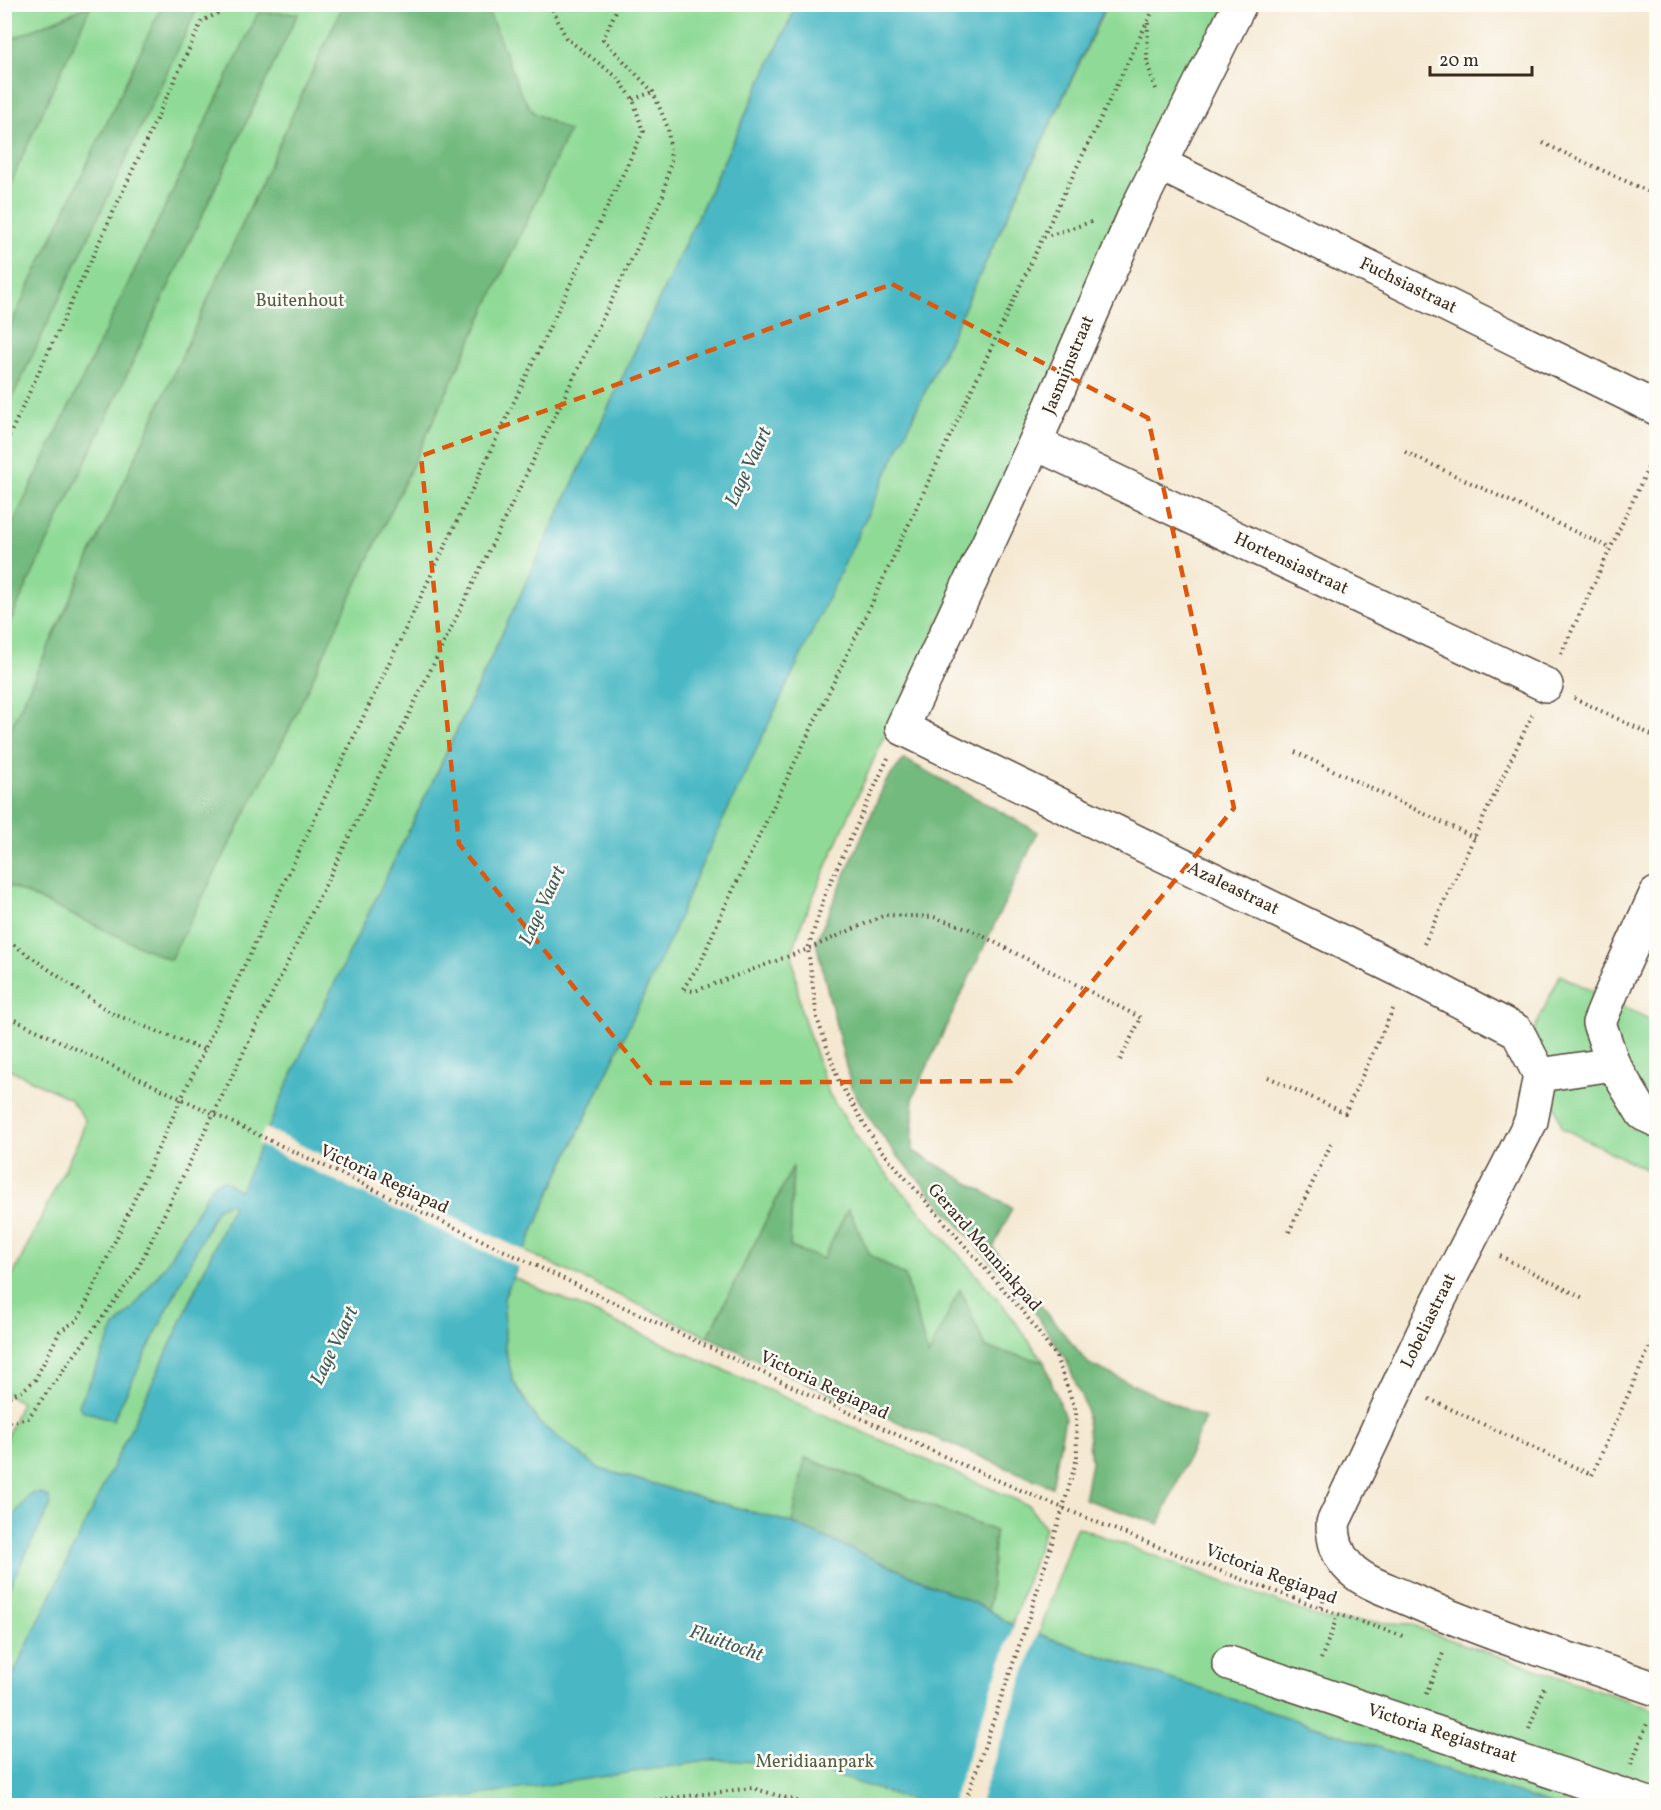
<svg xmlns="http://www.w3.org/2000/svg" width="1661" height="1810" font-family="Vollkorn,serif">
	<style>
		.green { fill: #8fda96; stroke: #65825a; stroke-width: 1.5 }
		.forest { fill: #73ba7f; stroke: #57724e; stroke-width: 1.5 }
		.water { fill: #4ab8c4; stroke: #427171; stroke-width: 1.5 }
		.pier { fill: #f4e8d1 }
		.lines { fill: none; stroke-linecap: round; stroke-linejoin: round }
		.minor-casing { stroke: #574639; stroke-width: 36 }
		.path { stroke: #574639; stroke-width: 4; stroke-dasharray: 1.5 4.5; stroke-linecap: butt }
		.minor { stroke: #fff; stroke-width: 33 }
		.path-bridge { stroke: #574639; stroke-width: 4; stroke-dasharray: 1.5 4.5; stroke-linecap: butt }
		.marked { fill: none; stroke: #df570d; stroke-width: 4.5; stroke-dasharray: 12 8; stroke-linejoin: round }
		.labels { text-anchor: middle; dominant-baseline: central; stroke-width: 5; stroke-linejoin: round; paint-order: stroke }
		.street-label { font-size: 18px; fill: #3b2a1e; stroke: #fdfcf7 }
		.park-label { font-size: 18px; fill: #545f42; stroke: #fdfcf7 }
		.water-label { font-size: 20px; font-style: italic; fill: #405c58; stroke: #fdfcf7 }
	</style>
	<rect width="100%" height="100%" fill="#fdfcf7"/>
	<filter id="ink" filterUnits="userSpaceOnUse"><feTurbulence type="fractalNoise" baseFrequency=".0167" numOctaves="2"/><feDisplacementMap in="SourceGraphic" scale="12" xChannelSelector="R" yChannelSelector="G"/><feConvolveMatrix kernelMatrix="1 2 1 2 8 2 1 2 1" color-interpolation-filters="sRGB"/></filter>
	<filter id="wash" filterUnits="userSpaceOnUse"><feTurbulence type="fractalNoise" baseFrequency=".008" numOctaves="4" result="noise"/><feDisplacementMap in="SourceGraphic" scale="24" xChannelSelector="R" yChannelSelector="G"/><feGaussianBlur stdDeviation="1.35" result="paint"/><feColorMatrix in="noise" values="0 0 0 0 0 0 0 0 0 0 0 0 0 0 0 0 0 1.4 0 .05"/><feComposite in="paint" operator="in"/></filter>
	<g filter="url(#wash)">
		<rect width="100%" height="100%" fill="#f4e8d1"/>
		<!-- green -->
		<g class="green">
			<path d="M5 5H797L442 762 311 1032 240 1192 229 1183 213 1184 166 1264 134 1307 115 1327 79 1405 150 1344 217 1208 229 1203 233 1205 178 1329 5 1694V1595L50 1506 12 1517 5 1532V1442L21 1402 5 1394V1292L81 1135 85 1120 70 1099 5 1067V68L90 5 5 42Z"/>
			<path d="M1107 5H1226L1003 489 881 743 802 922 792 953 801 1010 829 1094 865 1149 1003 1305 1044 1362 986 1348 928 1357 905 1276 870 1255 849 1210 823 1259 790 1247 792 1168 708 1337 524 1251C579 1126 642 1006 694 881Z"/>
			<path d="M1560 975 1651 1020 1656 1030V1152L1647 1170 1562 1128 1534 1030Z"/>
			<path d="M513 1277 1028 1505 1045 1528 1012 1625 989 1610 995 1531 806 1458 792 1523 600 1469 539 1423 513 1381 505 1348 504 1298Z"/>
			<path d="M1077 1527 1326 1620 1412 1624 1428 1632 1656 1710V1805H1553L1098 1655 1039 1634 1073 1535Z"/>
			<path d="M819 1716 1065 1806H314Z"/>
		</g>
		<!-- forest -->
		<g class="forest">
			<path d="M91 5 5 195V42Z"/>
			<path d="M173 5H199L5 413V337L161 8Z"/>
			<path d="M343 5H486L521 94 534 113 569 131 288 731 170 960 5 884V741Z"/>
			<path d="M258 13H298L5 632V540Z"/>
			<path d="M904 759 1038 832 913 1097V1151L1012 1208 993 1248 1089 1364 1205 1418 1159 1524 1084 1499 1091 1463 1086 1408 1066 1359 1029 1304 895 1153 868 1116 851 1087 816 942 885 783Z"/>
			<path d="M793 1166 790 1247 823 1259 848 1209 870 1255 905 1276 928 1356 960 1289 986 1348 1044 1362 1065 1418 1052 1487 820 1389 708 1337Z"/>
			<path d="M805 1458 995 1531 989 1610 792 1523Z"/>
		</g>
		<!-- water -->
		<g class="water">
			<path d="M797 5H1106L835 584 694 881 668 944 552 1188 504 1298 505 1348 513 1381 539 1423 600 1469 792 1523 989 1610 1012 1625 1098 1655 1553 1805H926L800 1764 714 1760 473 1796 410 1802 401 1805H5L4 1694 178 1329 233 1205 229 1203 217 1208 113 1420 81 1410 79 1405 115 1327 134 1307 166 1264 213 1184 223 1180 240 1191 311 1032 442 762Z"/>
			<path d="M40 1493 49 1498 50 1506 5 1595V1532L12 1517 31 1494Z"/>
		</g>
		<!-- pier -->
		<g class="pier">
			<path d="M265 1128 527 1252 520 1268 257 1144Z"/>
			<path d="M1015 1622 1039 1631 979 1805H951Z"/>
		</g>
	</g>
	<g filter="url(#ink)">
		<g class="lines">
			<defs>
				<g id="minor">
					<path d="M1240 4 1138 207 1035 443 902 728 1410 975 1517 1031 1540 1075"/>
					<path d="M1160 164 1656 408"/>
					<path d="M1035 443 1546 685"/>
					<path d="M1656 894 1618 977 1599 1023 1613 1064 1643 1114 1656 1120"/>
					<path d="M1540 1075 1531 1121 1437 1304 1333 1523C1333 1538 1336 1553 1347 1565 1361 1582 1387 1589 1406 1598 1487 1634 1573 1660 1656 1689"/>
					<path d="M1540 1075 1613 1064"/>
					<path d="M1229 1663 1655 1806"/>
				</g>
			</defs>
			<!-- minor casing -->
			<use href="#minor" class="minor-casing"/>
			<!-- path -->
			<g class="path">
				<path d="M1148 23 1147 63 1157 92"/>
				<path d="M633 99 653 92"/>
				<path d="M1543 143 1656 195"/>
				<path d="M1044 237 1094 221"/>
				<path d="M4 447 202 21 237 4"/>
				<path d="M1405 452 1610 548"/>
				<path d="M1561 654 1656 451"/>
				<path d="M1574 698 1656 737"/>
				<path d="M1295 752 1475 838"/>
				<path d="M888 758 825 894 808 949 817 1018 839 1082 879 1148 1025 1314 1056 1357 1076 1411 1077 1458 1063 1508 1029 1617 964 1806"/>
				<path d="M4 938 111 1013 204 1050 643 132 633 99 617 77 566 38 550 4"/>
				<path d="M1424 944 1532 715"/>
				<path d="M1120 1060 1141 1018 967 928 934 917 885 915 808 949 695 991 682 990 700 964 721 915 870 607 1043 237 1156 4"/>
				<path d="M1268 1077 1345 1113 1395 1005"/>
				<path d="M1289 1232 1333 1140"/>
				<path d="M1500 1256 1585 1299"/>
				<path d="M4 1398 22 1391 35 1380 60 1331 76 1321 83 1310 204 1050"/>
				<path d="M1429 1399 1592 1475 1656 1333"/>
				<path d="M823 1401C903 1437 982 1475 1063 1508 1175 1555 1288 1598 1403 1636"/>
				<path d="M4 1424 28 1418 136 1272 663 195 671 161 668 128 653 92 603 39 619 4"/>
				<path d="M1320 1607 1328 1592"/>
				<path d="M1321 1659 1338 1615"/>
				<path d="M1426 1694 1444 1651"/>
				<path d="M1529 1729 1545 1685"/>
				<path d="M1631 1765 1648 1721"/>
				<path d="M607 1806 752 1788 814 1806"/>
			</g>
			<!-- minor -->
			<use href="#minor" class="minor"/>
			<!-- path-bridge -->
			<path class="path-bridge" d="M4 1015 823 1401"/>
		</g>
	</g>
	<!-- marked area -->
	<path class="marked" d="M892 284 1148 418 1234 808 1011 1081 651 1083 459 844 421 456Z"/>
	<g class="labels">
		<!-- street labels -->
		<g class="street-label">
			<text transform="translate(1408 286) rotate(26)">Fuchsiastraat</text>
			<text transform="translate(1069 365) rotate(-67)">Jasmijnstraat</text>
			<text transform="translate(1291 564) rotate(25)">Hortensiastraat</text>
			<text transform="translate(1233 889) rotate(26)">Azaleastraat</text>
			<text transform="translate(384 1180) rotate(25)">Victoria Regiapad</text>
			<text transform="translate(984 1248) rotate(49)">Gerard Monninkpad</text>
			<text transform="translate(1429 1321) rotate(-64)">Lobeliastraat</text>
			<text transform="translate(824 1386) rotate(25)">Victoria Regiapad</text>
			<text transform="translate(1271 1575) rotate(21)">Victoria Regiapad</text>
			<text transform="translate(1442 1734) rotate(18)">Victoria Regiastraat</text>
		</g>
		<!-- park labels -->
		<g class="park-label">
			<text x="300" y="301">Buitenhout</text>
			<text x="815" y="1762">Meridiaanpark</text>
		</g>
		<!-- water labels -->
		<g class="water-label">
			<text transform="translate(749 467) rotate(-65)">Lage Vaart</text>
			<text transform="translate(543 906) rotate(-65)">Lage Vaart</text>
			<text transform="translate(335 1346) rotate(-64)">Lage Vaart</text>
			<text transform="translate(726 1644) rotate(19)">Fluittocht</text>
		</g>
	</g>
	<!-- margin -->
	<rect width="1661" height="1810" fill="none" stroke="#fdfcf7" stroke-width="24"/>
	<!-- scale -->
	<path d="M1430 66v9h102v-9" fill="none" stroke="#3b2a1e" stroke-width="3"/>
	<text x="1439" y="66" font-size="18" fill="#3b2a1e" stroke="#fdfcf7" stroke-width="4.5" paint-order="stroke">20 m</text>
</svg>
